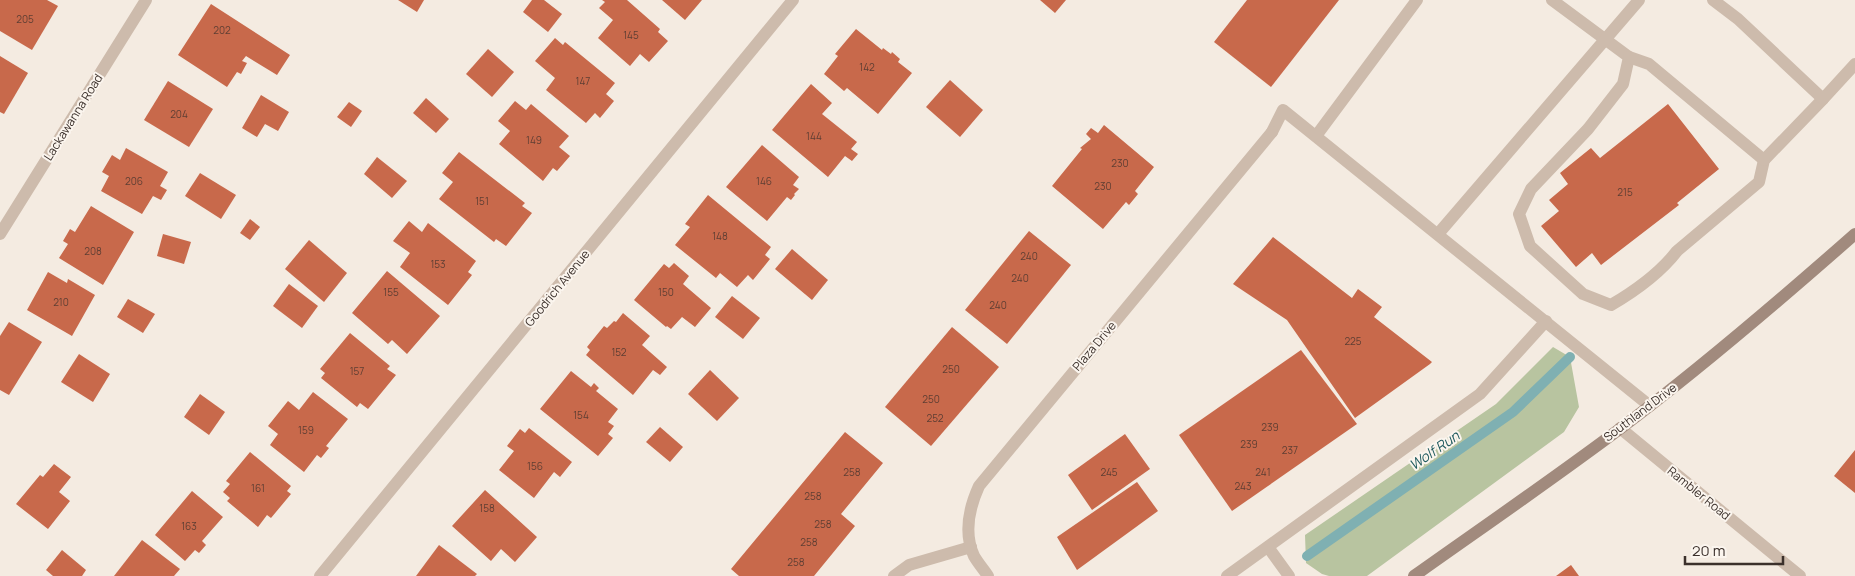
<svg xmlns="http://www.w3.org/2000/svg" width="1855" height="576" font-family="Manrope,sans-serif">
	<style>
		.green { fill: #b8c4a0 }
		.lines { fill: none; stroke-linecap: round; stroke-linejoin: round }
		.stream { stroke: #7fb0b2; stroke-width: 10 }
		.building { fill: #c8694b }
		.lane { stroke: #cdbbac; stroke-width: 12 }
		.street { stroke: #cdbbac; stroke-width: 12 }
		.secondary { stroke: #a18a7d; stroke-width: 12 }
		.labels { text-anchor: middle; dominant-baseline: central; stroke-width: 4; stroke-linejoin: round; paint-order: stroke }
		.number-label { font-size: 10px; fill: #5e3e33 }
		.street-label { font-size: 12px; fill: #3b302b; stroke: #fbf5ee }
		.water-label { font-size: 14px; font-style: italic; fill: #1f5a5e; stroke: #fbf5ee }
	</style>
	<rect width="100%" height="100%" fill="#f4ebe1"/>
	<!-- green -->
	<path class="green" d="M1553 347 1570 357 1579 407 1564 432 1367 576H1329L1322 574 1306 563 1305 535 1496 404Z"/>
	<g class="lines">
		<!-- stream -->
		<path class="stream" d="M1307 556 1513 412 1570 357"/>
	</g>
	<!-- building -->
	<g class="building">
		<path d="M0 0H47L58 6 32 50 0 31Z"/>
		<path d="M398 0H424L417 12Z"/>
		<path d="M532 0H544L562 14 548 32 523 12Z"/>
		<path d="M602 0H627L660 29 658 32 668 41 649 62 640 54 630 66 598 38 613 20 599 8 605 2Z"/>
		<path d="M662 0H702L685 20Z"/>
		<path d="M1040 0H1066L1055 13Z"/>
		<path d="M1247 0H1339L1271 87 1214 42Z"/>
		<path d="M211 4 290 55 277 75 246 56 242 61 247 63 241 74 237 72 227 87 178 55Z"/>
		<path d="M856 29 882 50 883 48 891 54 892 52 900 59 898 62 912 73 878 114 847 88 844 91 824 74 838 56 835 54Z"/>
		<path d="M555 38 563 45 565 42 615 83 606 94 614 101 600 118 595 113 586 123 546 90 555 78 535 61Z"/>
		<path d="M488 49 514 72 492 97 466 74Z"/>
		<path d="M0 56 28 73 4 114 0 112Z"/>
		<path d="M950 80 983 110 960 137 926 107Z"/>
		<path d="M168 81 213 109 189 147 144 120Z"/>
		<path d="M811 84 832 103 822 114 857 142 851 149 858 154 852 161 845 156 828 177 772 130Z"/>
		<path d="M261 95 289 112 278 131 265 124 257 137 242 128Z"/>
		<path d="M426 98 449 119 436 133 413 113Z"/>
		<path d="M515 101 526 110 531 104 569 136 559 147 570 156 557 171 553 168 543 181 499 144 510 131 498 121Z"/>
		<path d="M349 102 362 111 351 127 337 117Z"/>
		<path d="M1668 104 1719 169 1677 203 1679 205 1601 265 1592 253 1576 267 1541 226 1559 211 1549 200 1568 184 1560 173 1591 148 1600 158Z"/>
		<path d="M1104 125 1154 167 1135 191 1138 194 1129 205 1126 202 1103 229 1052 186 1082 149 1080 148 1091 139 1086 134 1091 128 1098 133Z"/>
		<path d="M762 145 799 177 793 185 799 189 794 194 795 195 791 200 787 197 767 221 726 187Z"/>
		<path d="M126 148 168 172 160 186 167 190 161 200 153 196 142 214 101 191 109 176 102 172 112 155 120 160Z"/>
		<path d="M459 152 525 203 522 206 532 213 506 246 496 239 494 242 439 199 453 182 442 173Z"/>
		<path d="M377 157 407 181 392 198 364 174Z"/>
		<path d="M200 173 236 195 221 219 185 196Z"/>
		<path d="M708 195 771 247 765 255 770 259 753 280 748 275 737 287 720 273 716 278 675 245 690 227 685 224Z"/>
		<path d="M91 206 134 232 103 285 59 258 68 244 63 241 70 229 75 232Z"/>
		<path d="M250 219 260 227 250 240 240 233Z"/>
		<path d="M409 221 422 232 428 223 476 261 468 272 472 275 448 305 400 267 410 253 393 241Z"/>
		<path d="M1029 231 1071 265 1007 344 965 310Z"/>
		<path d="M163 234 191 242 184 264 157 256Z"/>
		<path d="M1273 237 1352 298 1358 289 1382 307 1374 317 1432 362 1430 364 1355 418 1287 320 1233 284Z"/>
		<path d="M309 240 347 273 324 302 285 269Z"/>
		<path d="M792 249 828 280 812 300 775 269Z"/>
		<path d="M674 263 689 276 683 284 711 308 695 327 682 317 671 329 667 326 666 327 634 300 664 264 669 268Z"/>
		<path d="M387 271 440 316 407 354 392 340 388 344 352 313Z"/>
		<path d="M48 272 67 283 68 279 95 295 72 336 27 310Z"/>
		<path d="M289 284 318 306 302 328 273 306Z"/>
		<path d="M732 296 760 318 743 339 715 317Z"/>
		<path d="M128 299 155 314 143 333 117 317Z"/>
		<path d="M623 313 650 336 642 345 667 367 660 375 653 370 633 395 586 355 590 350 587 347 604 326 607 328 614 321 616 322Z"/>
		<path d="M9 322 42 342 9 395 0 390V336Z"/>
		<path d="M952 327 999 367 931 446 885 407Z"/>
		<path d="M350 333 390 366 387 369 396 375 368 409 360 403 357 407 321 378 325 373 320 369Z"/>
		<path d="M1301 350 1357 424 1232 511 1179 435Z"/>
		<path d="M79 354 110 374 93 402 61 382Z"/>
		<path d="M710 370 739 398 717 421 688 394Z"/>
		<path d="M571 371 591 387 594 383 599 388 596 391 618 409 608 422 614 426 608 434 613 438 598 456 540 409Z"/>
		<path d="M313 392 348 419 326 446 329 448 321 458 317 455 304 472 270 445 278 434 268 426 288 401 299 410Z"/>
		<path d="M200 394 225 412 209 435 184 417Z"/>
		<path d="M660 427 683 447 670 462 646 442Z"/>
		<path d="M529 428 572 462 560 477 554 472 534 498 499 470 514 451 507 446 520 429 525 433Z"/>
		<path d="M845 432 883 463 841 514 855 526 814 576H739L731 569Z"/>
		<path d="M1125 434 1150 469 1092 510 1068 475Z"/>
		<path d="M1855 450V493L1834 476Z"/>
		<path d="M250 452 291 486 287 491 291 494 271 518 267 515 258 527 227 501 230 498 223 492 230 484 226 481Z"/>
		<path d="M54 464 71 477 59 492 70 501 48 529 16 504 40 475 43 477Z"/>
		<path d="M1137 482 1158 511 1077 570 1057 537Z"/>
		<path d="M485 490 537 537 515 562 501 549 491 561 452 526Z"/>
		<path d="M192 491 223 517 202 541 206 545 199 553 195 550 185 561 155 535Z"/>
		<path d="M142 540 180 569 174 576H114Z"/>
		<path d="M439 545 477 574 475 576H416Z"/>
		<path d="M62 550 86 570 82 576H53L46 570Z"/>
		<path d="M1571 565 1579 576H1556Z"/>
	</g>
	<g class="lines">
		<!-- lane -->
		<g class="lane">
			<path d="M1552 0 1629 57 1623 84 1588 129 1531 189 1519 214 1530 246 1583 294 1611 305C1635 291 1660 273 1677 251L1759 182 1764 160 1823 99"/>
			<path d="M1713 0 1738 19 1823 99 1855 64"/>
			<path d="M1629 57 1649 64 1764 160"/>
			<path d="M1272 132 1283 110 1650 406"/>
			<path d="M1316 136 1417 0"/>
			<path d="M1438 234 1639 0"/>
			<path d="M1268 547 1289 576"/>
			<path d="M894 576 909 565 971 547"/>
			<path d="M1227 576 1480 394 1546 321"/>
		</g>
		<!-- street -->
		<g class="street">
			<path d="M0 234 146 0"/>
			<path d="M1620 428 1800 576"/>
			<path d="M320 576 793 0"/>
			<path d="M988 576C984 570 978 563 974 556 964 534 969 508 979 486L1272 132"/>
		</g>
		<!-- secondary -->
		<path class="secondary" d="M1414 576C1483 527 1553 479 1621 428 1702 367 1779 301 1855 234"/>
	</g>
	<g class="labels">
		<!-- number labels -->
		<g class="number-label">
			<text x="25" y="19">205</text>
			<text x="222" y="30">202</text>
			<text x="631" y="35">145</text>
			<text x="867" y="67">142</text>
			<text x="583" y="81">147</text>
			<text x="179" y="114">204</text>
			<text x="814" y="136">144</text>
			<text x="534" y="140">149</text>
			<text x="1120" y="163">230</text>
			<text x="134" y="181">206</text>
			<text x="764" y="181">146</text>
			<text x="1103" y="186">230</text>
			<text x="1625" y="192">215</text>
			<text x="482" y="201">151</text>
			<text x="720" y="236">148</text>
			<text x="93" y="251">208</text>
			<text x="1029" y="256">240</text>
			<text x="438" y="264">153</text>
			<text x="1020" y="278">240</text>
			<text x="391" y="292">155</text>
			<text x="666" y="292">150</text>
			<text x="61" y="302">210</text>
			<text x="998" y="305">240</text>
			<text x="1353" y="341">225</text>
			<text x="619" y="352">152</text>
			<text x="951" y="369">250</text>
			<text x="357" y="371">157</text>
			<text x="931" y="399">250</text>
			<text x="581" y="415">154</text>
			<text x="935" y="418">252</text>
			<text x="1270" y="427">239</text>
			<text x="306" y="430">159</text>
			<text x="1249" y="444">239</text>
			<text x="1290" y="450">237</text>
			<text x="535" y="466">156</text>
			<text x="852" y="472">258</text>
			<text x="1109" y="472">245</text>
			<text x="1263" y="472">241</text>
			<text x="1243" y="486">243</text>
			<text x="258" y="488">161</text>
			<text x="813" y="496">258</text>
			<text x="487" y="508">158</text>
			<text x="823" y="524">258</text>
			<text x="189" y="526">163</text>
			<text x="809" y="542">258</text>
			<text x="796" y="562">258</text>
		</g>
		<!-- street labels -->
		<g class="street-label">
			<text transform="translate(73 117) rotate(-58)">Lackawanna Road</text>
			<text transform="translate(557 288) rotate(-51)">Goodrich Avenue</text>
			<text transform="translate(1094 346) rotate(-50)">Plaza Drive</text>
			<text transform="translate(1640 412) rotate(-37)">Southland Drive</text>
			<text transform="translate(1699 493) rotate(39)">Rambler Road</text>
		</g>
		<!-- water labels -->
		<g class="water-label">
			<text transform="translate(1434 450) rotate(-35)">Wolf Run</text>
		</g>
	</g>
	<!-- scale -->
	<path d="M1685 556v8h98v-8" fill="none" stroke="#3b302b" stroke-width="2.5"/>
	<text x="1692" y="556" font-size="15" fill="#3b302b" stroke="#fbf5ee" stroke-width="4" paint-order="stroke">20 m</text>
</svg>
